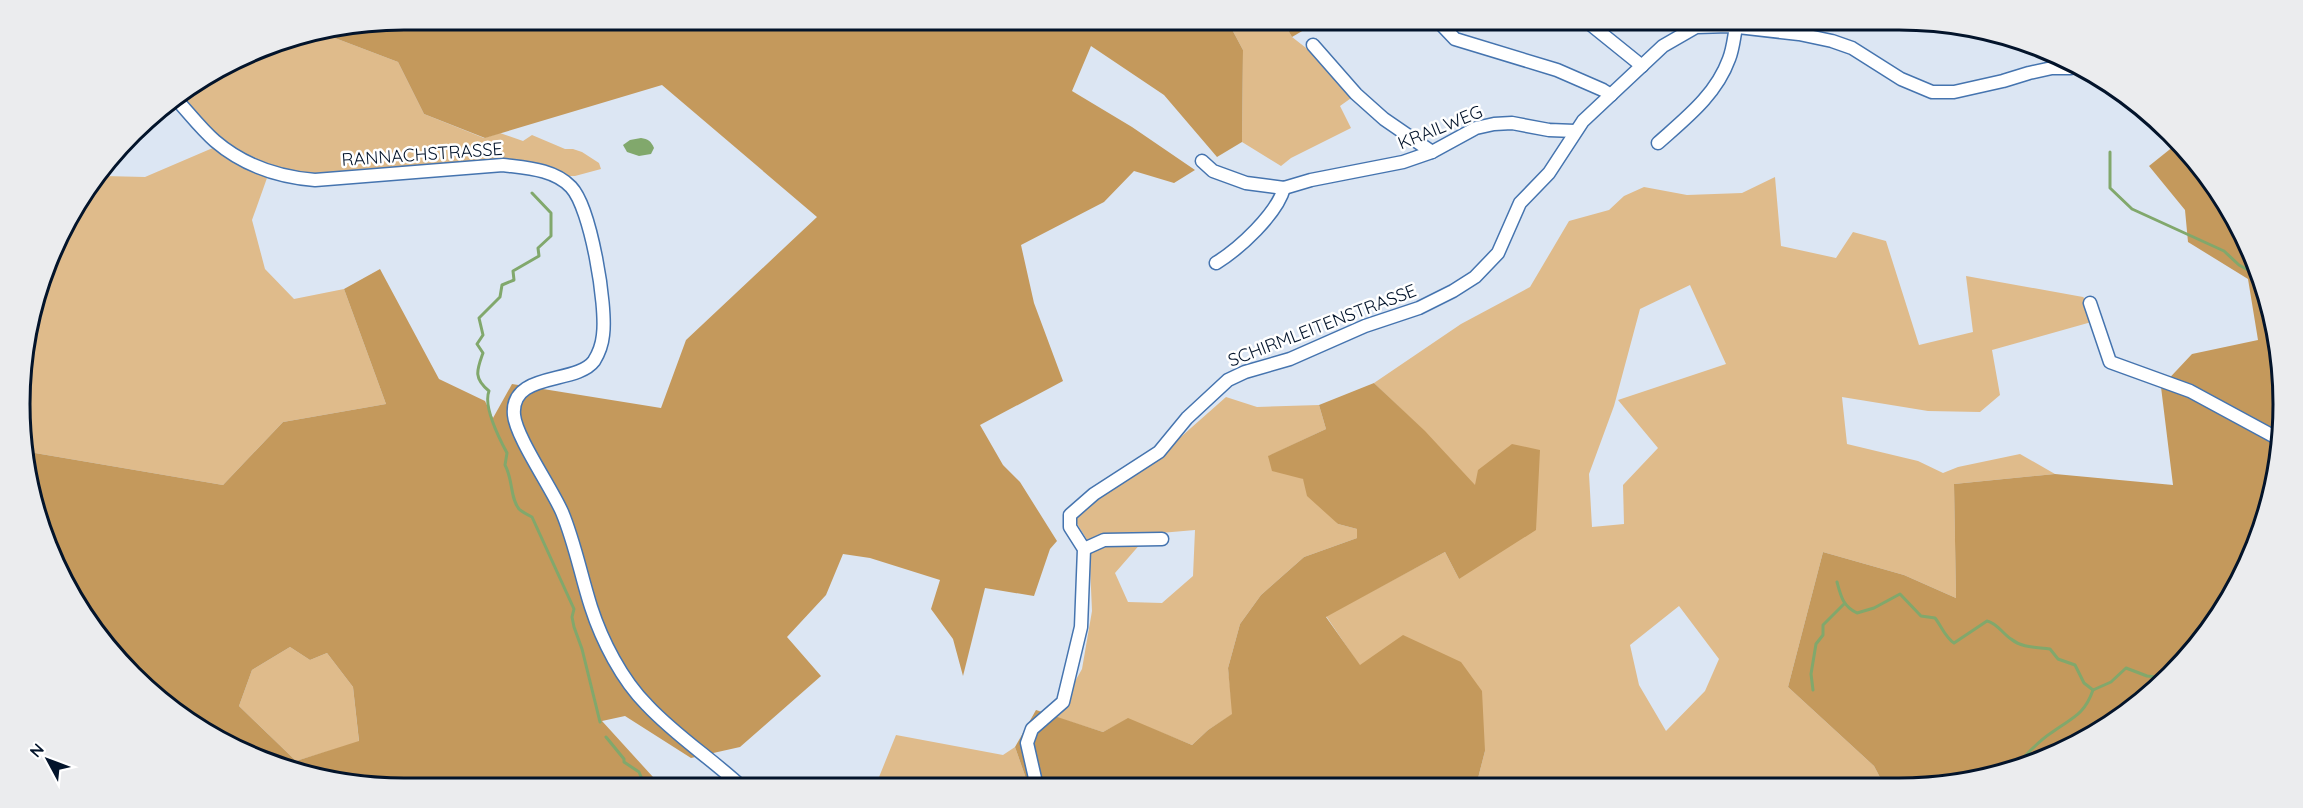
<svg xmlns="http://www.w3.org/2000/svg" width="2303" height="808" font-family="Quicksand,sans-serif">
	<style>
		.green { fill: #dfbb8b; fill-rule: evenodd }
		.forest { fill: #c4995c; fill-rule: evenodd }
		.water { fill: #81a86c }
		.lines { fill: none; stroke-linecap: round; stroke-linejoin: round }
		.stream { stroke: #81a86c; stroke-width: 3 }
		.minor-casing { stroke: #4574af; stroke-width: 15 }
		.minor { stroke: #fff; stroke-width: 12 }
		.labels { text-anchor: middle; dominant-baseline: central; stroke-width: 5; stroke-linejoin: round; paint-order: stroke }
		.street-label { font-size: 18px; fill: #03142b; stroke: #fff }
		.rim { fill: none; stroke: #03142b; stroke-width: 3 }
	</style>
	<rect width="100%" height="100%" fill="#dce6f3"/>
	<!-- green -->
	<g class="green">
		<path d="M1227 20H1282L1292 37 1310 51 1354 96 1340 106 1351 128 1291 158 1281 166 1242 142 1243 50Z"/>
		<path d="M327 35 398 62 424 114 484 138 500 133 523 141 532 135 565 149H573L582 152 599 163 601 169 575 176H567L541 165 520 160 451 164 318 176 268 167 224 143 181 96 257 49Z"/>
		<path d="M215 147 267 178 252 220 265 269 294 299 344 289 386 404 283 422 223 485 29 452 23 354 59 234 104 176 145 177Z"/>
		<path d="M1775 177 1781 246 1836 258 1853 232 1886 241 1919 345 1973 332 1966 276 2083 297 2090 303 2095 321 1992 350 2000 395 1980 412 1928 411 1842 397 1847 444 1918 461 1943 473 1958 467 2020 454 2055 474 1954 484 1956 598 1904 575 1823 552 1788 687 1874 766 1884 785 1476 786 1485 751 1360 666 1326 616 1445 552 1459 579 1475 486 1425 432 1374 383 1461 324 1530 287 1569 221 1609 210 1624 196 1644 187 1687 195 1742 193ZM1690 285 1726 364 1618 400 1658 448 1623 485 1624 524 1592 527 1589 474 1614 406 1640 309ZM1679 606 1719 659 1705 691 1666 731 1639 685 1630 645Z"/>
		<path d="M1226 397 1257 407 1319 405 1326 429 1269 456 1303 479 1338 524 1357 529V538L1304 557 1261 595 1240 624 1228 668 1233 714 1208 730 1192 745 1128 719 1103 732 1055 717 1082 669 1092 611 1089 543 1074 519 1115 486 1183 435ZM1195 530 1193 576 1162 603 1128 602 1115 573 1149 534Z"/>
		<path d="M290 647 310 660 327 653 353 687 359 742 296 761 239 706 252 670Z"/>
		<path d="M896 735 1003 755 1015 747 1029 787H875Z"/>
	</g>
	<!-- forest -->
	<g class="forest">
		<path d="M404 20H1227L1243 50 1242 142 1217 157 1164 95 1091 46 1072 91 1132 127 1195 170 1174 183 1134 171 1104 202 1021 245 1034 303 1063 381 980 425 1003 465 1020 482 1057 541 1050 549 1034 596 985 588 963 676 953 639 931 609 940 580 870 558 843 554 826 595 787 637 821 676 740 747 691 758 625 716 602 721 663 788H404L305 775 190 724 84 618 33 503 29 452 223 485 283 422 386 404 344 289 380 269 439 379 485 401 493 418 512 384 661 408 686 340 817 217 662 85 485 138 424 114 398 62 327 35ZM290 647 310 660 327 653 353 687 359 741 296 761 239 706 252 670Z"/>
		<path d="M1282 20H1321L1292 37Z"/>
		<path d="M2174 146 2232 211 2280 353 2270 503 2232 597 2153 693 2069 749 1950 785H1884L1874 766 1788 687 1823 552 1904 575 1956 598 1954 484 2055 474 2173 485 2161 387 2192 354 2258 340 2248 279 2188 242 2185 210 2149 166Z"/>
		<path d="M1374 383 1425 431 1475 485 1478 470 1512 444 1540 450 1536 530 1459 579 1445 552 1326 617 1360 665 1403 635 1461 662 1482 691 1485 751 1476 786 1029 787 1015 747 1036 710 1103 732 1128 718 1192 745 1208 730 1232 714 1228 668 1240 624 1261 595 1304 557 1357 538V529L1338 524 1307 496 1303 479 1272 471 1268 456 1326 429 1319 405Z"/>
	</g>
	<!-- water -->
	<path class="water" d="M641 138C648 139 651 141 654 148L651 154 639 156 627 152 623 145 630 140Z"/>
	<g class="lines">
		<!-- stream -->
		<g class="stream">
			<path d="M2110 152V188L2132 209 2224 251 2239 265 2250 271 2254 277"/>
			<path d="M532 193 551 213V236L538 248 539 256 513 271 514 280 502 285 500 297 479 318 483 335 477 344 483 353C477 370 473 378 489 391 483 406 499 438 507 453L505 465C513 479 510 498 519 509 522 512 528 515 532 517L574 609 572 617 574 627 582 649 600 722"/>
			<path d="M1837 582C1841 597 1843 606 1857 613L1874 608 1900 594 1921 616 1935 618C1942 627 1945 637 1954 643L1987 621C1997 623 2003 634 2011 639 2022 648 2036 647 2050 649L2058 659 2075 665 2084 683 2093 690 2111 682 2126 668 2147 676 2165 678"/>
			<path d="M2166 677 2170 665 2176 664"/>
			<path d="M1813 690 1811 674 1816 644 1823 635V625L1844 604"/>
			<path d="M606 737 624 759V762L639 772 642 779 652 788"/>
			<path d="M2019 764 2022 759C2031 750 2040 740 2051 733 2071 718 2084 716 2093 690"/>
		</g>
		<defs>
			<g id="minor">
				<path d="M1437 20 1455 39 1557 70 1603 90 1611 95"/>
				<path d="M1585 20 1642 66"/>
				<path d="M1313 45 1356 94 1384 119 1432 152"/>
				<path d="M176 99C189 113 201 129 215 141 243 165 278 177 315 180L503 165C526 168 554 169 571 187 591 208 607 306 603 335 602 345 599 353 594 361 576 385 510 371 514 415 516 437 551 487 562 512 575 543 581 576 591 607 602 641 622 680 647 705 676 736 712 759 743 788"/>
				<path d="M1658 143C1686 118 1716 95 1729 59 1733 49 1734 37 1736 27"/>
				<path d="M1202 161 1213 171 1246 183 1284 188 1311 180 1403 162 1432 152 1476 128 1494 124 1512 123 1549 130 1575 131"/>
				<path d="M1216 263C1239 249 1277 214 1284 188"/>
				<path d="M2090 303 2110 362 2190 391 2275 437"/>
				<path d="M1084 549 1104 540 1162 539"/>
				<path d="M1037 787 1027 743 1032 729 1063 702 1081 627 1084 549 1070 527V515L1094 494 1159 452 1187 418 1228 380 1245 372 1290 359 1365 326 1419 308 1453 291 1475 277 1498 253 1520 203 1549 173 1583 121 1663 46 1696 27 1729 26 1799 34 1832 41 1852 48 1901 79 1932 92H1954L2003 81 2029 73 2052 68H2071"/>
			</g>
		</defs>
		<!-- minor casing -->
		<use href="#minor" class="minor-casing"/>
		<!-- minor -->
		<use href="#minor" class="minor"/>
	</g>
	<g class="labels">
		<!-- street labels -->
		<g class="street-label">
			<text transform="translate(1440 127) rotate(-22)">KRAILWEG</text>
			<text transform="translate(422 154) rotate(-4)">RANNACHSTRASSE</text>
			<text transform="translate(1322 325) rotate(-21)">SCHIRMLEITENSTRASSE</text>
		</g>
	</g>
	<!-- crop -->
	<path d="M0 0H2303V808H0ZM404 30H1899A374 374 0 0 1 2273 404V404A374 374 0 0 1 1899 778H404A374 374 0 0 1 30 404V404A374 374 0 0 1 404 30Z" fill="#ebecee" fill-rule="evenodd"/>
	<path class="rim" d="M404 30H1899A374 374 0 0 1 2273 404V404A374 374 0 0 1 1899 778H404A374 374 0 0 1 30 404V404A374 374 0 0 1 404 30Z"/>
	<!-- north arrow -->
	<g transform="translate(48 760) rotate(311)" stroke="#ffffff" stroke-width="4.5" paint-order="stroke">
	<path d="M0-4.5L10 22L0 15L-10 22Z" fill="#03142b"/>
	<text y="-9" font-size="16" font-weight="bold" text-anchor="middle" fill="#03142b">N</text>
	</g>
</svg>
